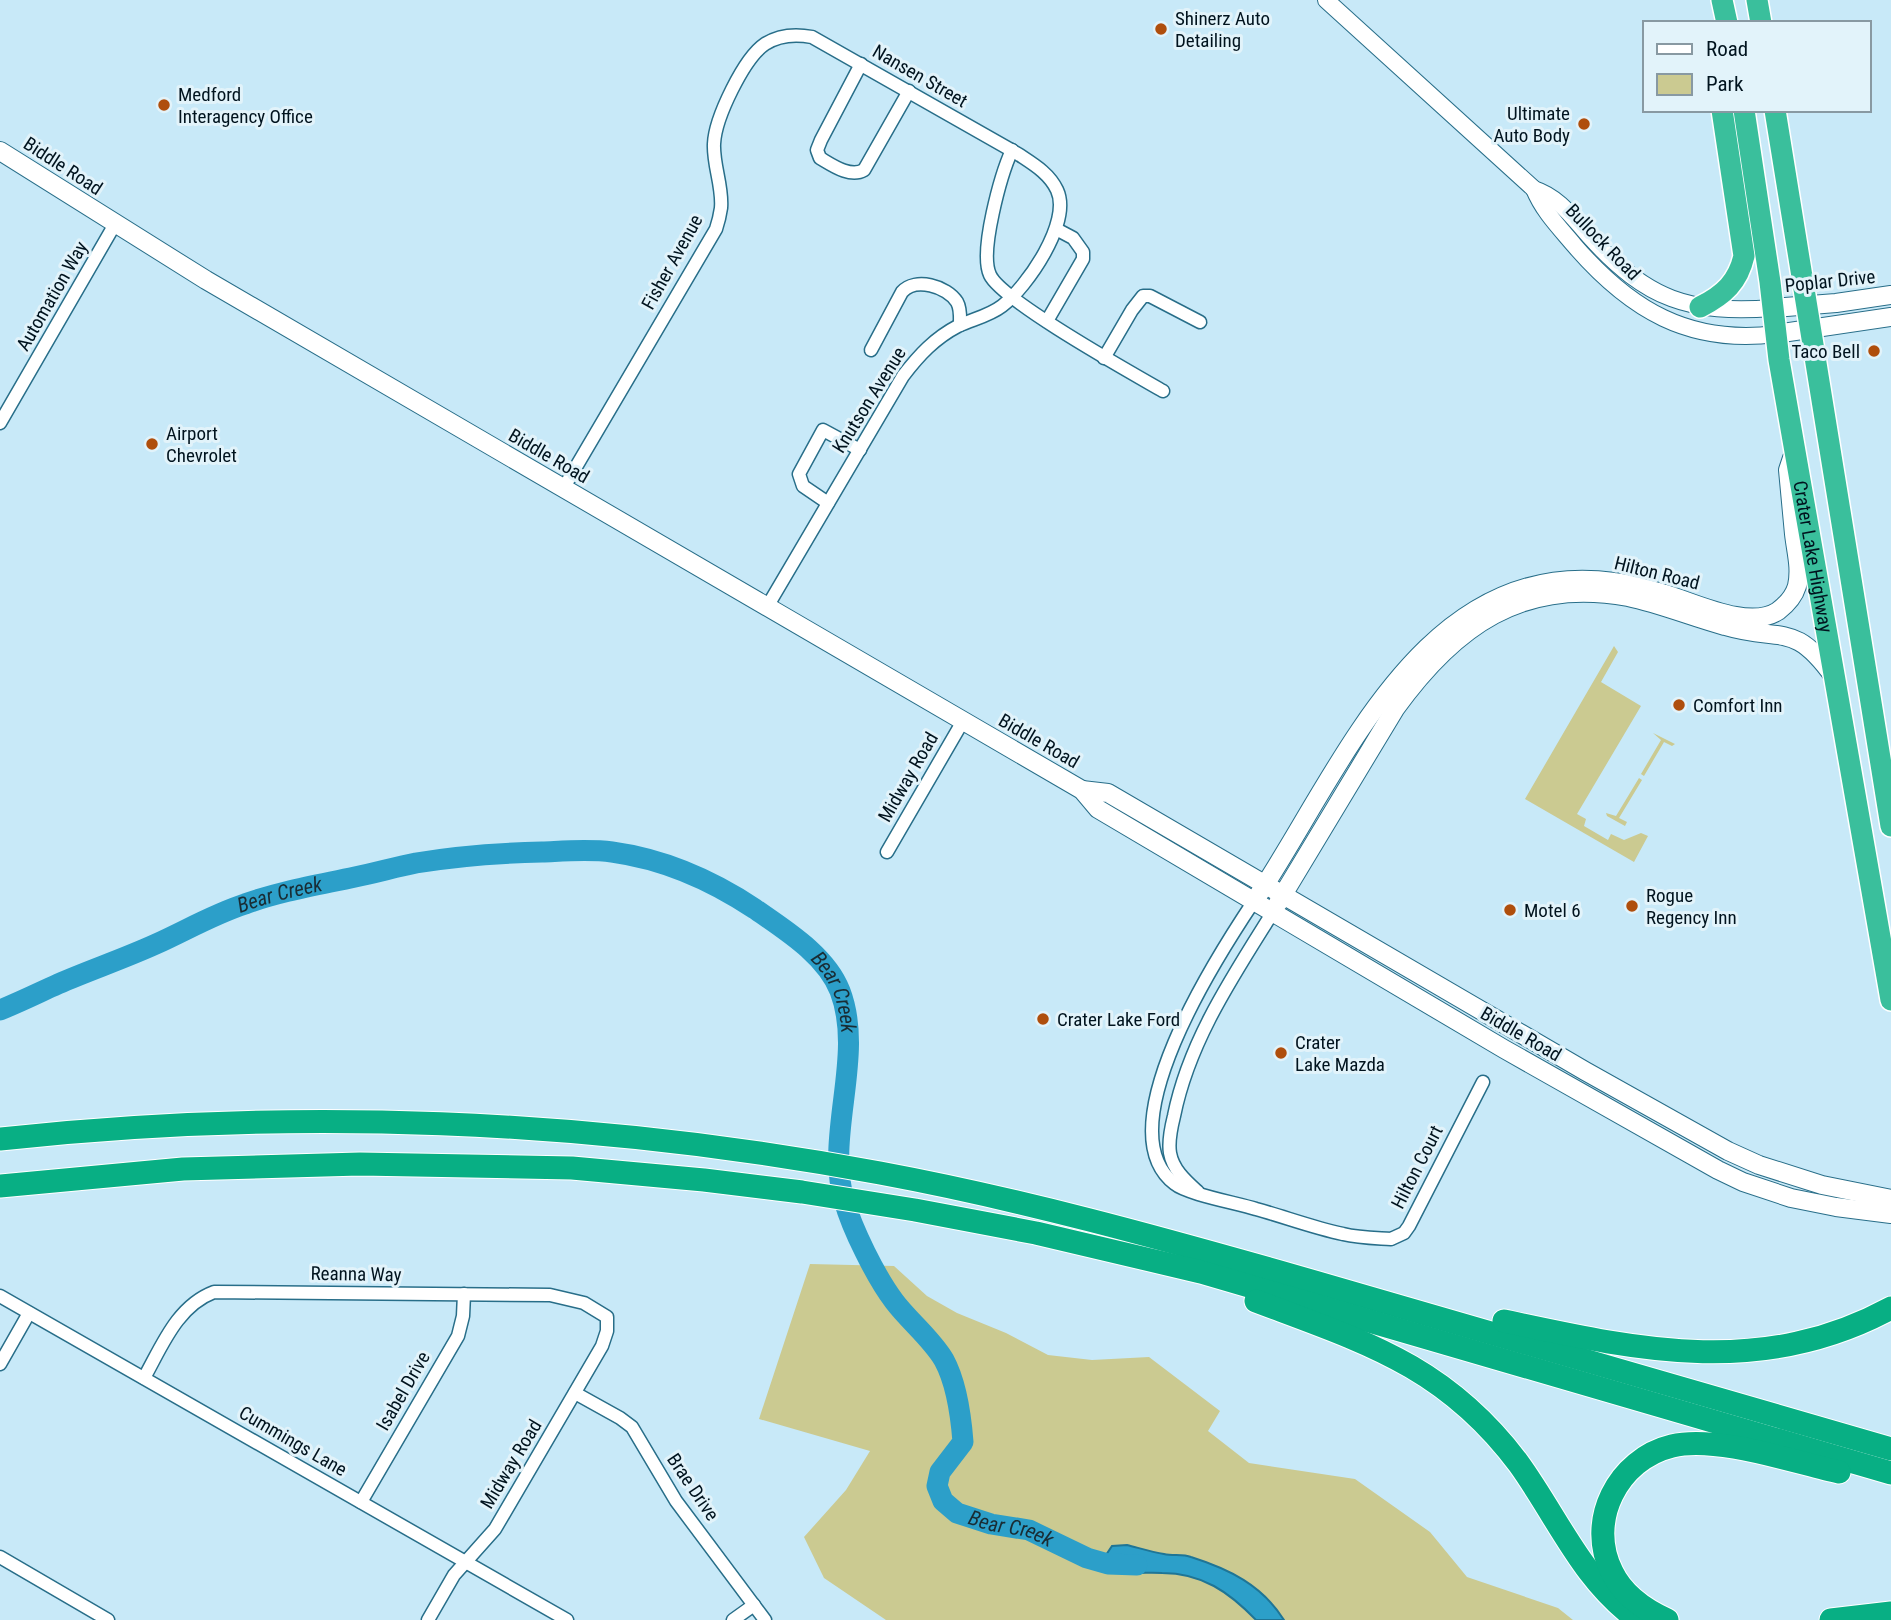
<svg xmlns="http://www.w3.org/2000/svg" width="1891" height="1620" font-family="'Roboto Condensed',sans-serif">
	<style>
		.green { fill: #cbca91 }
		.water { fill: #2c9fc9; stroke: #1f7596; stroke-width: 2 }
		.lines { fill: none; stroke-linecap: round; stroke-linejoin: round }
		.river { stroke: #2c9fc9; stroke-width: 21 }
		.minor-casing { stroke: #286e89; stroke-width: 15 }
		.tertiary-casing { stroke: #286e89; stroke-width: 18 }
		.secondary-casing { stroke: #286e89; stroke-width: 20 }
		.trunk-casing { stroke: #fff; stroke-width: 24 }
		.motorway-casing { stroke: #fff; stroke-width: 25 }
		.minor { stroke: #fff; stroke-width: 12 }
		.tertiary { stroke: #fff; stroke-width: 16 }
		.secondary { stroke: #fff; stroke-width: 18 }
		.trunk { stroke: #3abf9c; stroke-width: 21 }
		.motorway { stroke: #08af84; stroke-width: 23 }
		.poi-dot { fill: #af4e0c; stroke: #e2f3fa; stroke-width: 2.5 }
		.labels { text-anchor: middle; dominant-baseline: central; stroke-width: 6; stroke-linejoin: round; paint-order: stroke }
		.poi-label { font-size: 19px; fill: #00131e; stroke: #e2f3fa; text-anchor: start }
		.street-label { font-size: 19px; fill: #00131e; stroke: #e2f3fa }
		.water-label { font-size: 21px; font-style: italic; fill: #192c34; stroke: #e2f3fa }
	</style>
	<rect width="100%" height="100%" fill="#c8e9f8"/>
	<!-- green -->
	<g class="green">
		<path d="M1614 646 1618 652 1601 682 1641 706 1577 814 1586 819 1584 826 1608 840 1611 834 1624 840 1641 833 1648 836 1634 862 1525 799Z"/>
		<path d="M1653 733 1675 744 1672 746 1664 742 1644 776 1641 774 1661 740Z"/>
		<path d="M1639 778 1642 780 1619 818 1627 822 1625 826 1607 816 1606 813 1616 816Z"/>
		<path d="M810 1264 894 1266 927 1296 957 1313 1006 1333 1048 1355 1092 1360 1149 1357 1220 1411 1208 1431 1249 1463 1355 1479 1430 1532 1467 1577 1558 1608 1573 1620H886L824 1578 804 1537 846 1490 870 1451 759 1419Z"/>
	</g>
	<!-- water -->
	<path class="water" d="M1127 1545C1139 1548 1152 1552 1164 1554 1173 1556 1183 1554 1191 1557 1229 1569 1262 1585 1284 1620H1256C1229 1592 1202 1573 1162 1573 1144 1572 1127 1575 1109 1569L1106 1555 1112 1546Z"/>
	<g class="lines">
		<!-- river -->
		<path class="river" id="s1" d="M0 1010C20 1002 38 993 58 984 90 970 123 959 156 944 185 931 214 914 245 904 281 891 318 885 355 877 375 873 396 867 416 863 458 856 500 853 542 852 566 851 589 849 612 852 663 859 713 881 755 909 785 930 826 955 840 991 865 1056 825 1134 844 1200 852 1229 876 1277 894 1301 908 1320 932 1339 944 1360 956 1382 961 1416 963 1442L940 1472 937 1486 943 1501 957 1513 991 1524 1029 1530 1087 1558 1108 1564 1137 1565"/>
		<defs>
			<g id="minor">
				<path d="M861 64 821 140 817 150 820 158C832 165 850 178 864 170L909 91"/>
				<path d="M1012 150C1001 174 979 252 990 275 1002 301 1132 373 1163 391"/>
				<path d="M1047 321 1083 259V252L1073 238 1056 229"/>
				<path d="M871 350 902 292C915 277 947 286 957 302 961 309 960 318 960 325"/>
				<path d="M1104 358 1132 310 1143 296H1150L1200 322"/>
				<path d="M0 423 115 224"/>
				<path d="M563 489 716 229C718 223 720 215 721 208 723 187 713 165 714 144 715 118 744 58 765 44 779 35 796 34 812 37L1018 154C1033 164 1049 173 1057 190 1072 222 1027 287 1002 306 989 316 973 319 958 326 935 338 919 355 903 376L767 607"/>
				<path d="M828 503 803 486 799 474 823 430 860 450"/>
				<path d="M887 852 963 721"/>
				<path d="M1254 901C1218 955 1104 1130 1175 1184 1187 1194 1237 1203 1256 1209 1285 1217 1314 1228 1343 1234 1359 1238 1375 1238 1391 1239L1404 1233 1409 1226 1483 1082"/>
				<path d="M1198 1192C1186 1181 1173 1170 1170 1153 1168 1141 1171 1128 1174 1116 1189 1041 1233 976 1273 912"/>
				<path d="M0 1296 567 1620"/>
				<path d="M0 1364 29 1313"/>
				<path d="M144 1378C162 1346 177 1306 214 1292L550 1295 584 1303 607 1317V1331L602 1346 495 1529 454 1575 428 1620"/>
				<path d="M575 1393 620 1418 632 1427 676 1501 765 1620"/>
				<path d="M361 1502 458 1336 463 1316 464 1294"/>
				<path d="M0 1557 108 1620"/>
				<path d="M733 1620 754 1605"/>
			</g>
			<g id="tertiary">
				<path d="M1326 0 1534 189C1559 197 1573 218 1590 237 1647 300 1690 314 1773 308"/>
				<path d="M1534 189C1543 211 1559 227 1574 245 1630 310 1689 345 1776 334"/>
			</g>
			<g id="secondary">
				<path d="M0 151 206 280 1082 790 1098 809 1504 1049 1718 1170 1743 1182 1791 1198 1836 1207 1891 1214"/>
				<path d="M1773 308 1836 303 1891 295"/>
				<path d="M1776 334 1891 317"/>
				<path d="M1082 790 1108 793 1585 1071 1728 1151 1759 1165 1822 1185 1891 1199"/>
				<path d="M1259 894C1343 767 1425 555 1614 582 1631 584 1648 589 1665 594 1696 603 1749 630 1778 611 1786 605 1794 596 1797 586 1801 568 1796 552 1794 534 1792 513 1790 491 1788 470L1792 458"/>
				<path d="M1278 903 1395 709C1454 627 1522 577 1628 597 1661 604 1692 617 1725 626 1782 643 1793 620 1834 677"/>
			</g>
			<g id="trunk">
				<path d="M1722 0 1727 23"/>
				<path d="M1757 0 1761 23"/>
				<path id="s2" d="M1744 110 1770 282 1779 360 1891 1000"/>
				<path d="M1775 110 1891 826"/>
				<path d="M1700 307C1724 295 1738 282 1744 256L1722 110"/>
			</g>
			<g id="motorway">
				<path d="M0 1139C292 1107 591 1119 880 1173 1020 1199 1157 1237 1294 1276 1494 1332 1692 1393 1891 1449"/>
				<path d="M0 1186 183 1169 360 1164 572 1168 704 1180 802 1192 915 1210 1036 1233 1201 1272 1891 1473"/>
				<path d="M1256 1301C1365 1342 1446 1366 1519 1464 1558 1518 1582 1580 1638 1620"/>
				<path d="M1504 1321C1639 1350 1762 1378 1891 1308"/>
				<path d="M1667 1620C1645 1610 1623 1595 1612 1572 1586 1521 1618 1459 1672 1446 1716 1435 1794 1462 1839 1472"/>
				<path d="M1831 1620 1891 1613"/>
			</g>
		</defs>
		<!-- minor casing -->
		<use href="#minor" class="minor-casing"/>
		<!-- tertiary casing -->
		<use href="#tertiary" class="tertiary-casing"/>
		<!-- secondary casing -->
		<use href="#secondary" class="secondary-casing"/>
		<!-- trunk casing -->
		<use href="#trunk" class="trunk-casing"/>
		<!-- motorway casing -->
		<use href="#motorway" class="motorway-casing"/>
		<!-- minor -->
		<use href="#minor" class="minor"/>
		<!-- tertiary -->
		<use href="#tertiary" class="tertiary"/>
		<!-- secondary -->
		<use href="#secondary" class="secondary"/>
		<!-- trunk -->
		<use href="#trunk" class="trunk"/>
		<!-- motorway -->
		<use href="#motorway" class="motorway"/>
	</g>
	<!-- markers -->
	<g class="poi-dot">
		<circle cx="1161" cy="29" r="7"/>
		<circle cx="164" cy="105" r="7"/>
		<circle cx="1584" cy="124" r="7"/>
		<circle cx="1874" cy="351" r="7"/>
		<circle cx="152" cy="444" r="7"/>
		<circle cx="1679" cy="705" r="7"/>
		<circle cx="1632" cy="906" r="7"/>
		<circle cx="1510" cy="910" r="7"/>
		<circle cx="1043" cy="1019" r="7"/>
		<circle cx="1281" cy="1053" r="7"/>
	</g>
	<g class="labels">
		<!-- poi labels -->
		<g class="poi-label">
			<text x="1175" y="18">Shinerz Auto<tspan x="1175" dy="22">Detailing</tspan></text>
			<text x="178" y="94">Medford<tspan x="178" dy="22">Interagency Office</tspan></text>
			<text x="1570" y="113" text-anchor="end">Ultimate<tspan x="1570" dy="22">Auto Body</tspan></text>
			<text x="1860" y="351" text-anchor="end">Taco Bell</text>
			<text x="166" y="433">Airport<tspan x="166" dy="22">Chevrolet</tspan></text>
			<text x="1693" y="705">Comfort Inn</text>
			<text x="1646" y="895">Rogue<tspan x="1646" dy="22">Regency Inn</tspan></text>
			<text x="1524" y="910">Motel 6</text>
			<text x="1057" y="1019">Crater Lake Ford</text>
			<text x="1295" y="1042">Crater<tspan x="1295" dy="22">Lake Mazda</tspan></text>
		</g>
		<!-- street labels -->
		<g class="street-label">
			<text transform="translate(920 76) rotate(30)">Nansen Street</text>
			<text transform="translate(63 166) rotate(33)">Biddle Road</text>
			<text transform="translate(1603 242) rotate(46)">Bullock Road</text>
			<text transform="translate(672 262) rotate(-61)">Fisher Avenue</text>
			<text transform="translate(1830 281) rotate(-6)">Poplar Drive</text>
			<text transform="translate(52 296) rotate(-60)">Automation Way</text>
			<text transform="translate(869 400) rotate(-58)">Knutson Avenue</text>
			<text transform="translate(549 456) rotate(30)">Biddle Road</text>
			<text stroke="none"><textPath href="#s2" startOffset="452">Crater Lake Highway</textPath></text>
			<text transform="translate(1657 573) rotate(14)">Hilton Road</text>
			<text transform="translate(1039 741) rotate(30)">Biddle Road</text>
			<text transform="translate(908 777) rotate(-60)">Midway Road</text>
			<text transform="translate(1521 1034) rotate(30)">Biddle Road</text>
			<text transform="translate(1417 1167) rotate(-63)">Hilton Court</text>
			<text transform="translate(356 1274) rotate(1)">Reanna Way</text>
			<text transform="translate(403 1391) rotate(-60)">Isabel Drive</text>
			<text transform="translate(293 1441) rotate(30)">Cummings Lane</text>
			<text transform="translate(511 1464) rotate(-59)">Midway Road</text>
			<text transform="translate(693 1487) rotate(56)">Brae Drive</text>
		</g>
		<!-- water labels -->
		<g class="water-label">
			<text stroke="none"><textPath href="#s1" startOffset="303">Bear Creek</textPath></text>
			<text stroke="none"><textPath href="#s1" startOffset="914">Bear Creek</textPath></text>
			<text stroke="none"><textPath href="#s1" startOffset="1544">Bear Creek</textPath></text>
		</g>
	</g>
	<!-- legend -->
	<rect x="1643" y="21" width="228" height="91" fill="#e2f3fa" stroke="#8899a2" stroke-width="2"/>
	<rect x="1657" y="44" width="35" height="10" fill="#ffffff" stroke="#8899a2" stroke-width="2"/>
	<text x="1706" y="56" font-size="21" fill="#00131e">Road</text>
	<rect x="1657" y="74" width="35" height="21" fill="#cbca91" stroke="#8899a2" stroke-width="2"/>
	<text x="1706" y="91" font-size="21" fill="#00131e">Park</text>
</svg>
